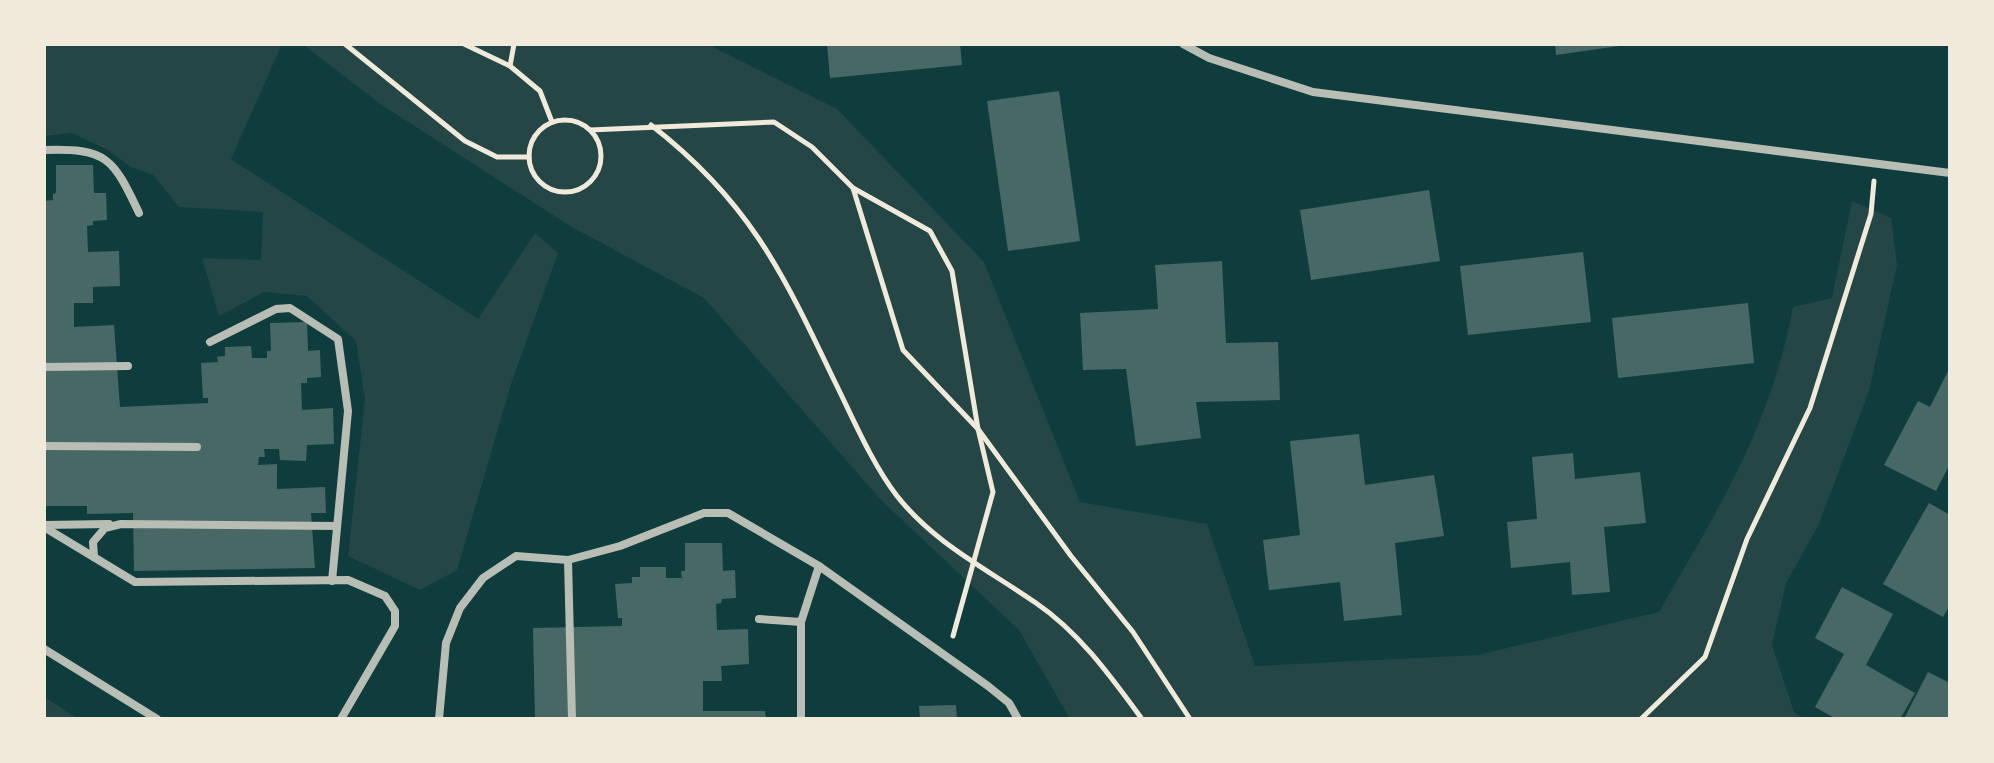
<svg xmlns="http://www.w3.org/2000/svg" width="1994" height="763" font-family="Roboto,sans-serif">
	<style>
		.green { fill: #244646 }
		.building { fill: #486865 }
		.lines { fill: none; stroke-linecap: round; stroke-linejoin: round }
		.path { stroke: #f1e9da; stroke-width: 5 }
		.minor { stroke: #b8beb3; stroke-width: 8 }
	</style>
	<rect width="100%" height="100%" fill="#0f3d3e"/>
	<!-- green -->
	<g class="green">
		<path d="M44 44H282L231 159 478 319 535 233 558 253 511 384 457 570 420 590 348 556 365 399 356 341 307 296 264 292 219 316 202 258 261 260 263 212 179 207 153 175 131 167 108 150 72 133 44 136Z"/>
		<path d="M302 44H707L837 109 984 262 1080 502 1207 524 1255 666 1478 655 1659 612C1718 509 1771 426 1793 307L1832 298 1852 201 1891 218 1897 265 1869 391 1818 526 1786 583 1772 645 1794 712 1805 719H1070L1019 630 881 500 704 298 570 226 382 105Z"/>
		<path d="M44 697 78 719H44Z"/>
	</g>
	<!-- building -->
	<g class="building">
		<path d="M827 44H960L962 65 830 78Z"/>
		<path d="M1555 44H1619V46L1556 55Z"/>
		<path d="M1059 91 1080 241 1008 251 987 101Z"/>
		<path d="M56 165H93L94 193H106L107 220 93 221V225L87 226 88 252 119 251 120 286 93 287V303H74V327L114 325 120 407 208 403V398H203L201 363 218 362 217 357 225 356V347L251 346 252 358H267V351H271L270 323 307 322 308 351 320 350 321 377 307 378V383H301L302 410 333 408 334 444 307 445 306 461 280 460 279 449H264L265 457H259L258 465 277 464V489L325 487 326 513H311L315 568 134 571 133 513 87 514V506H44V201L53 200V194L56 193Z"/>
		<path d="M1429 190 1440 261 1311 280 1300 210Z"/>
		<path d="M1583 252 1591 322 1468 335 1460 266Z"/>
		<path d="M1222 261 1226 343 1278 342 1280 400 1196 402 1201 438 1136 446 1126 369 1083 370 1080 313 1158 309 1155 265Z"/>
		<path d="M1748 303 1754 363 1618 378 1612 318Z"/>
		<path d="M1950 367V464L1936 491 1884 465 1918 401 1930 407Z"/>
		<path d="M1359 434 1365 485 1434 475 1444 536 1395 543 1402 615 1344 621 1340 582 1269 590 1263 540 1300 535 1290 441Z"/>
		<path d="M1573 453 1575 479 1640 472 1646 523 1604 527 1610 592 1572 595 1570 562 1511 568 1507 522 1537 519 1532 457Z"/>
		<path d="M1929 503 1950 515V605L1943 617 1883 584Z"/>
		<path d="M685 543H722L723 571 735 570 736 598 722 599 721 603 716 604 717 630 748 629 749 664 721 666 722 681H703V711H765L766 719H535L533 628 622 626V618H618L615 584 632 583V577H640V567H666V578H682L681 571H685Z"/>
		<path d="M1842 587 1893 614 1866 665 1915 693 1900 719H1836L1815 707 1844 654 1815 638Z"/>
		<path d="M1928 672 1950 683V719H1904Z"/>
		<path d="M956 705 957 719H920L919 706Z"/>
	</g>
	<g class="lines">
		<!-- path -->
		<g class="path">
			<path d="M345 44 465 141 497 157H529"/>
			<path d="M464 44 510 66 540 91 552 122"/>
			<path d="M510 66 514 44"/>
			<circle cx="565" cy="156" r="36"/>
			<path d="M651 125C748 200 782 271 833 378 852 416 871 462 897 496 935 544 987 569 1036 603 1080 633 1111 677 1142 719"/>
			<path d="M590 130 774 122 812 147 853 188 903 350 978 429 1071 556 1133 632 1190 719"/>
			<path d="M853 188 930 231 952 271 978 429 993 492 953 636"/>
			<path d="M1641 719 1705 657 1747 539 1810 408 1871 214 1874 181"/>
		</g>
		<!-- minor -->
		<g class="minor">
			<path d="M1183 44 1209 58 1313 92 1950 173"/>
			<path d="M44 150C107 148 113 158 139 213"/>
			<path d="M210 342 276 309 290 308 338 339 348 411 332 581"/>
			<path d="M44 367 128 366"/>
			<path d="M44 446 197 447"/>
			<path d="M44 525 109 524"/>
			<path d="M44 527 135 582 348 580 385 596 395 611V626L341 719"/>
			<path d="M94 557 93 542 105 528 121 524 337 526"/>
			<path d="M568 560 620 546 704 513H728L819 566 988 686 1009 703 1018 719"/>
			<path d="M759 619 801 622"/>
			<path d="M44 649 157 719"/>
			<path d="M439 719 446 643 460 608 483 578 516 556 568 560 572 719"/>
			<path d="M801 719V622L819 566"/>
		</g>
	</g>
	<!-- border -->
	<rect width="1994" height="763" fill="none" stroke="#f1e9da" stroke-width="92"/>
</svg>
